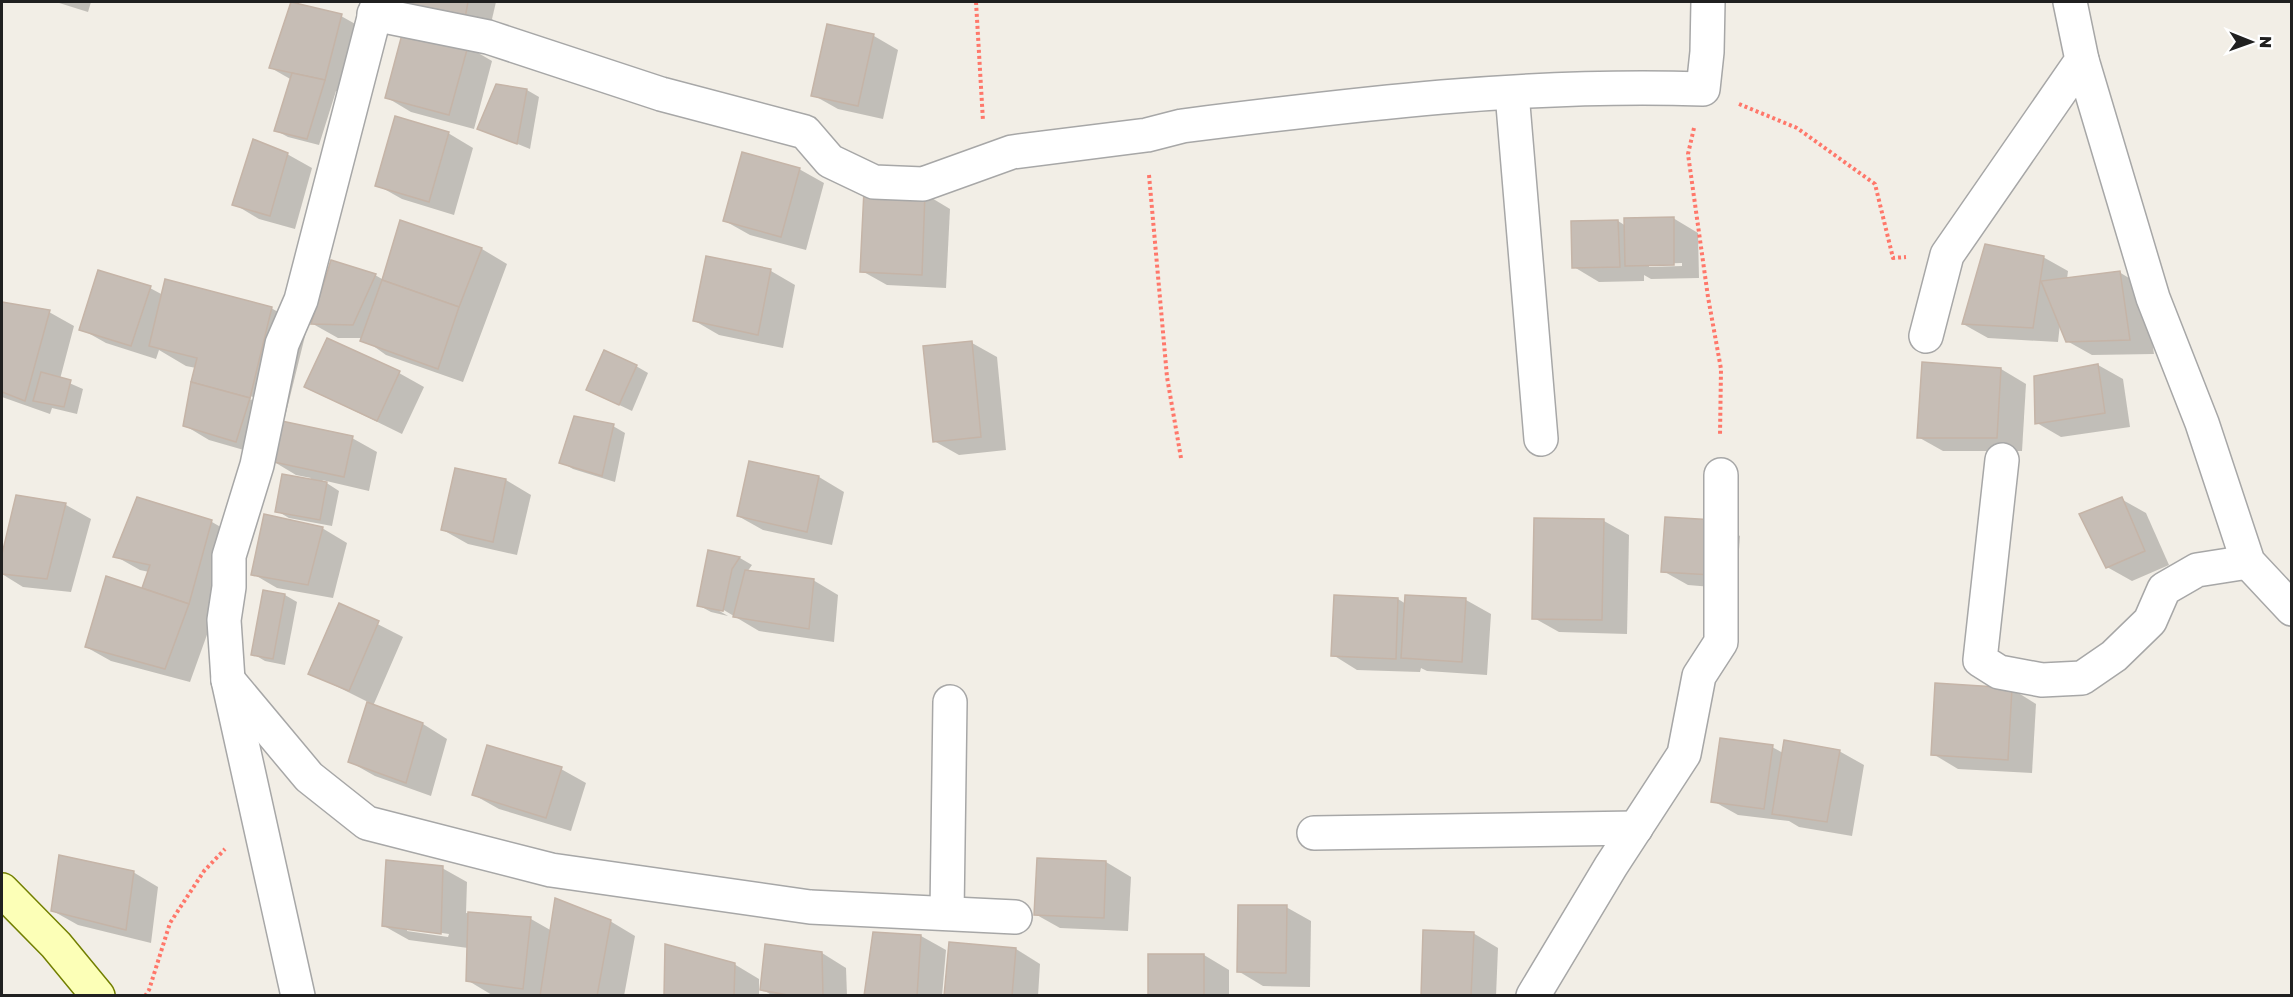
<svg xmlns="http://www.w3.org/2000/svg" width="2293" height="997" font-family="'Golos Text',sans-serif">
	<style>
		.shadow { fill: #0003; fill-rule: evenodd }
		.building { fill: #c6bdb5; stroke: #c5b4a7; stroke-width: 1.5 }
		.lines { fill: none; stroke-linecap: round; stroke-linejoin: round }
		.minor-casing { stroke: #a7a7a7; stroke-width: 36 }
		.tertiary-casing { stroke: #a7a7a7; stroke-width: 36 }
		.secondary-casing { stroke: #727f00; stroke-width: 36 }
		.path { stroke: #ff776a; stroke-width: 4; stroke-dasharray: 3 3; stroke-linecap: butt }
		.minor { stroke: #fff; stroke-width: 33 }
		.tertiary { stroke: #fff; stroke-width: 33 }
		.secondary { stroke: #fcffb7; stroke-width: 33 }
	</style>
	<rect width="100%" height="100%" fill="#f2eee6"/>
	<!-- shadow -->
	<g class="shadow">
		<path d="M56 2H91L88 12Z"/>
		<path d="M292 2 341 16 366 30 349 94 336 91 319 145 288 137 275 130 292 80 271 68Z"/>
		<path d="M404 2H496L488 36 403 8Z"/>
		<path d="M874 36 898 50 883 119 838 109 813 95Z"/>
		<path d="M468 47 492 61 474 129 411 112 386 97Z"/>
		<path d="M527 90 539 97 530 149 479 128Z"/>
		<path d="M448 133 473 148 454 215 402 199 377 185Z"/>
		<path d="M287 154 312 168 295 229 259 219 234 204Z"/>
		<path d="M799 169 824 183 806 250 750 235 725 221Z"/>
		<path d="M925 194 950 209 946 288 887 285 862 271Z"/>
		<path d="M1673 218 1698 233 1699 278 1651 279 1644 275V281L1599 282 1574 267 1618 221 1626 226ZM1682 263V266L1649 267V264Z"/>
		<path d="M401 222 482 249 507 264 463 382 386 355 362 338H338L313 324 375 275 382 279Z"/>
		<path d="M2043 257 2068 271 2067 279 2119 272 2144 287 2154 354 2092 355 2067 341 2060 324 2058 342 1988 338 1963 324Z"/>
		<path d="M707 258 771 271 795 285 783 348 719 335 695 321Z"/>
		<path d="M150 288 163 295 271 308 307 328 285 417 274 414 261 455 209 440 184 425 196 368 186 366 159 350 156 359 106 343 81 329ZM228 390 257 398V401L228 394Z"/>
		<path d="M2 303 49 312 74 326 60 379 83 389 77 414 52 408 50 414 2 397Z"/>
		<path d="M972 343 997 357 1006 450 959 455 934 441Z"/>
		<path d="M1923 364 2001 369 2026 384 2022 451H1943L1918 437Z"/>
		<path d="M2098 365 2123 379 2130 427 2061 437 2037 423Z"/>
		<path d="M636 366 648 373 632 411 588 390Z"/>
		<path d="M399 373 424 387 402 434 306 387Z"/>
		<path d="M613 426 625 433 615 482 573 469 561 462Z"/>
		<path d="M352 438 377 452 369 491 322 480 339 491 332 526 289 518 277 511 311 478 296 475 271 460Z"/>
		<path d="M456 470 506 480 531 495 517 555 468 544 443 530Z"/>
		<path d="M819 477 844 492 832 545 763 530 738 516Z"/>
		<path d="M17 497 66 505 91 519 71 592 23 587 2 574V560Z"/>
		<path d="M138 499 212 522 236 536 213 618 190 682 111 661 86 647 143 590 149 572 140 570 115 556Z"/>
		<path d="M2121 499 2146 513 2169 565 2132 581 2107 567Z"/>
		<path d="M1604 521 1629 535 1627 634 1559 632 1534 618Z"/>
		<path d="M1715 521 1740 536 1736 589 1688 585 1663 571Z"/>
		<path d="M322 528 347 543 333 598 277 588 253 574Z"/>
		<path d="M709 552 740 558 752 565 747 572 813 580 838 595 834 642 759 631 717 606 716 609 728 616 711 612 698 605Z"/>
		<path d="M264 591 285 595 297 602 285 665 265 661 253 654Z"/>
		<path d="M1335 597 1398 599 1406 604 1466 600 1491 614 1487 675 1427 671 1421 668 1420 672 1357 670 1333 655Z"/>
		<path d="M340 605 403 637 373 706 423 724 447 739 431 796 375 776 350 762 368 702 310 673Z"/>
		<path d="M2012 689 2036 704 2032 773 1958 769 1933 754Z"/>
		<path d="M1772 747 1783 753 1839 751 1864 765 1852 836 1799 827 1789 821 1738 815 1713 801Z"/>
		<path d="M561 769 586 783 571 831 499 809 474 795Z"/>
		<path d="M1106 862 1131 877 1128 931 1060 928 1035 914Z"/>
		<path d="M442 868 467 882 466 913 531 919 552 931 610 921 635 936 624 996 492 995 467 980 468 948 409 940 384 926ZM407 928 449 934 448 937 407 931Z"/>
		<path d="M133 872 158 887 151 943 78 925 53 911Z"/>
		<path d="M1286 907 1311 921 1310 987 1263 986 1238 971Z"/>
		<path d="M1473 933 1498 948 1496 996H1422Z"/>
		<path d="M921 936 946 950 942 996H866Z"/>
		<path d="M1016 949 1040 964 1038 996H946Z"/>
		<path d="M822 953 846 968 847 996H773L762 989Z"/>
		<path d="M1204 955 1229 970V996H1150Z"/>
		<path d="M734 964 759 979V996H666Z"/>
	</g>
	<!-- building -->
	<g class="building">
		<path d="M291 2 342 14 325 80 269 68Z"/>
		<path d="M403 2H468L464 23 401 9Z"/>
		<path d="M827 24 874 34 858 106 811 96Z"/>
		<path d="M404 27 468 46 449 115 385 98Z"/>
		<path d="M292 73 325 80 307 139 274 131Z"/>
		<path d="M496 84 527 89 517 144 477 129Z"/>
		<path d="M395 116 449 132 429 202 375 186Z"/>
		<path d="M253 139 288 153 270 216 232 205Z"/>
		<path d="M742 152 800 168 781 237 723 221Z"/>
		<path d="M864 190 925 193 922 275 860 272Z"/>
		<path d="M1674 217V265L1625 266 1624 218Z"/>
		<path d="M400 220 482 248 459 307 382 280Z"/>
		<path d="M1618 220 1620 267 1572 268 1571 221Z"/>
		<path d="M1985 244 2044 256 2033 328 1962 324Z"/>
		<path d="M706 256 771 269 758 335 693 321Z"/>
		<path d="M331 260 376 274 353 325 311 324Z"/>
		<path d="M98 270 151 286 131 346 79 330Z"/>
		<path d="M2120 271 2130 340 2066 342 2041 281Z"/>
		<path d="M165 279 272 307 250 398 191 382 197 358 149 346Z"/>
		<path d="M382 280 459 307 438 369 360 341Z"/>
		<path d="M2 302 50 310 25 401 2 392Z"/>
		<path d="M327 338 400 371 377 421 304 387Z"/>
		<path d="M972 341 981 437 933 442 923 346Z"/>
		<path d="M604 350 637 365 619 405 586 390Z"/>
		<path d="M1922 362 2001 368 1997 438H1917Z"/>
		<path d="M2098 364 2105 413 2035 424 2034 376Z"/>
		<path d="M41 372 71 380 64 407 33 401Z"/>
		<path d="M191 382 250 398 236 442 183 426Z"/>
		<path d="M574 416 614 424 602 476 559 463Z"/>
		<path d="M277 420 353 436 344 477 269 461Z"/>
		<path d="M749 461 819 476 807 532 737 516Z"/>
		<path d="M455 468 506 479 493 542 441 530Z"/>
		<path d="M282 474 327 482 320 520 275 512Z"/>
		<path d="M16 495 66 503 47 579 2 574V554Z"/>
		<path d="M137 497 212 520 189 604 142 588 150 565 113 557Z"/>
		<path d="M2122 497 2145 551 2106 568 2079 514Z"/>
		<path d="M264 514 323 527 308 585 251 575Z"/>
		<path d="M1665 517 1715 520 1712 575 1661 572Z"/>
		<path d="M1534 518 1604 519 1602 620 1532 619Z"/>
		<path d="M708 550 740 557 732 569 723 611 697 606Z"/>
		<path d="M745 570 814 579 809 629 733 617Z"/>
		<path d="M106 576 189 604 165 669 85 647Z"/>
		<path d="M263 590 285 594 273 659 251 655Z"/>
		<path d="M1334 595 1398 598 1396 659 1331 656Z"/>
		<path d="M1405 595 1466 598 1462 662 1401 658Z"/>
		<path d="M339 603 379 621 349 691 308 674Z"/>
		<path d="M1935 683 2012 688 2008 760 1931 755Z"/>
		<path d="M367 702 423 723 406 783 348 762Z"/>
		<path d="M1720 738 1773 745 1764 809 1711 802Z"/>
		<path d="M1784 740 1840 750 1827 822 1772 814Z"/>
		<path d="M487 745 562 767 546 818 472 795Z"/>
		<path d="M59 855 134 871 126 930 51 911Z"/>
		<path d="M1037 858 1106 861 1104 918 1034 915Z"/>
		<path d="M386 860 443 866 441 934 382 926Z"/>
		<path d="M555 898 611 920 597 996H540Z"/>
		<path d="M1238 905H1287L1286 973 1237 972Z"/>
		<path d="M468 912 531 917 523 989 466 981Z"/>
		<path d="M1423 930 1474 932 1471 996H1421Z"/>
		<path d="M873 932 921 935 917 996H864Z"/>
		<path d="M949 942 1016 948 1012 996H944Z"/>
		<path d="M665 944 735 963 734 996H664Z"/>
		<path d="M765 944 822 952 823 996H793L760 990Z"/>
		<rect x="1148" y="954" width="56" height="42"/>
	</g>
	<g class="lines">
		<defs>
			<g id="minor">
				<path d="M374 14 488 37 661 94 805 132 830 161 874 182 923 184 1012 152 1147 135 1182 126C1357 104 1527 83 1703 89L1707 52 1708 2"/>
				<path d="M2082 60 2153 298 2202 423 2248 562 2292 609"/>
				<path d="M1512 93 1541 439"/>
				<path d="M1926 336 1947 255 2082 60 2070 2"/>
				<path d="M2002 460 1980 660 1999 672 2042 680 2082 678 2114 656 2150 621 2164 589 2197 570 2248 562"/>
				<path d="M228 680 309 777 367 823 551 870 810 907 1015 917"/>
				<path d="M1314 833 1636 828"/>
				<path d="M947 913 950 702"/>
				<path d="M1533 996 1611 866 1684 754 1699 676 1721 642V475"/>
			</g>
			<path id="tertiary" d="M298 996 228 680 224 620 229 587V556L257 465 282 344 301 300 378 2"/>
			<path id="secondary" d="M2 890 56 945 98 996"/>
		</defs>
		<!-- minor casing -->
		<use href="#minor" class="minor-casing"/>
		<!-- tertiary casing -->
		<use href="#tertiary" class="tertiary-casing"/>
		<!-- secondary casing -->
		<use href="#secondary" class="secondary-casing"/>
		<!-- path -->
		<g class="path">
			<path d="M976 2 983 121"/>
			<path d="M1739 104 1797 128 1875 184 1893 258 1906 257"/>
			<path d="M1694 128 1688 154 1708 297 1721 369 1720 435"/>
			<path d="M1149 175 1167 377 1181 458"/>
			<path d="M145 996 149 990 170 923 204 871 225 849"/>
		</g>
		<!-- minor -->
		<use href="#minor" class="minor"/>
		<!-- tertiary -->
		<use href="#tertiary" class="tertiary"/>
		<!-- secondary -->
		<use href="#secondary" class="secondary"/>
	</g>
	<!-- border -->
	<rect width="2293" height="997" fill="none" stroke="#202020" stroke-width="6"/>
	<!-- north arrow -->
	<g transform="translate(2251 42) rotate(91)" stroke="#ffffff" stroke-width="4.5" paint-order="stroke">
	<path d="M0-4.5L10 22L0 15L-10 22Z" fill="#202020"/>
	<text y="-9" font-size="16" font-weight="bold" text-anchor="middle" fill="#202020">N</text>
	</g>
</svg>
